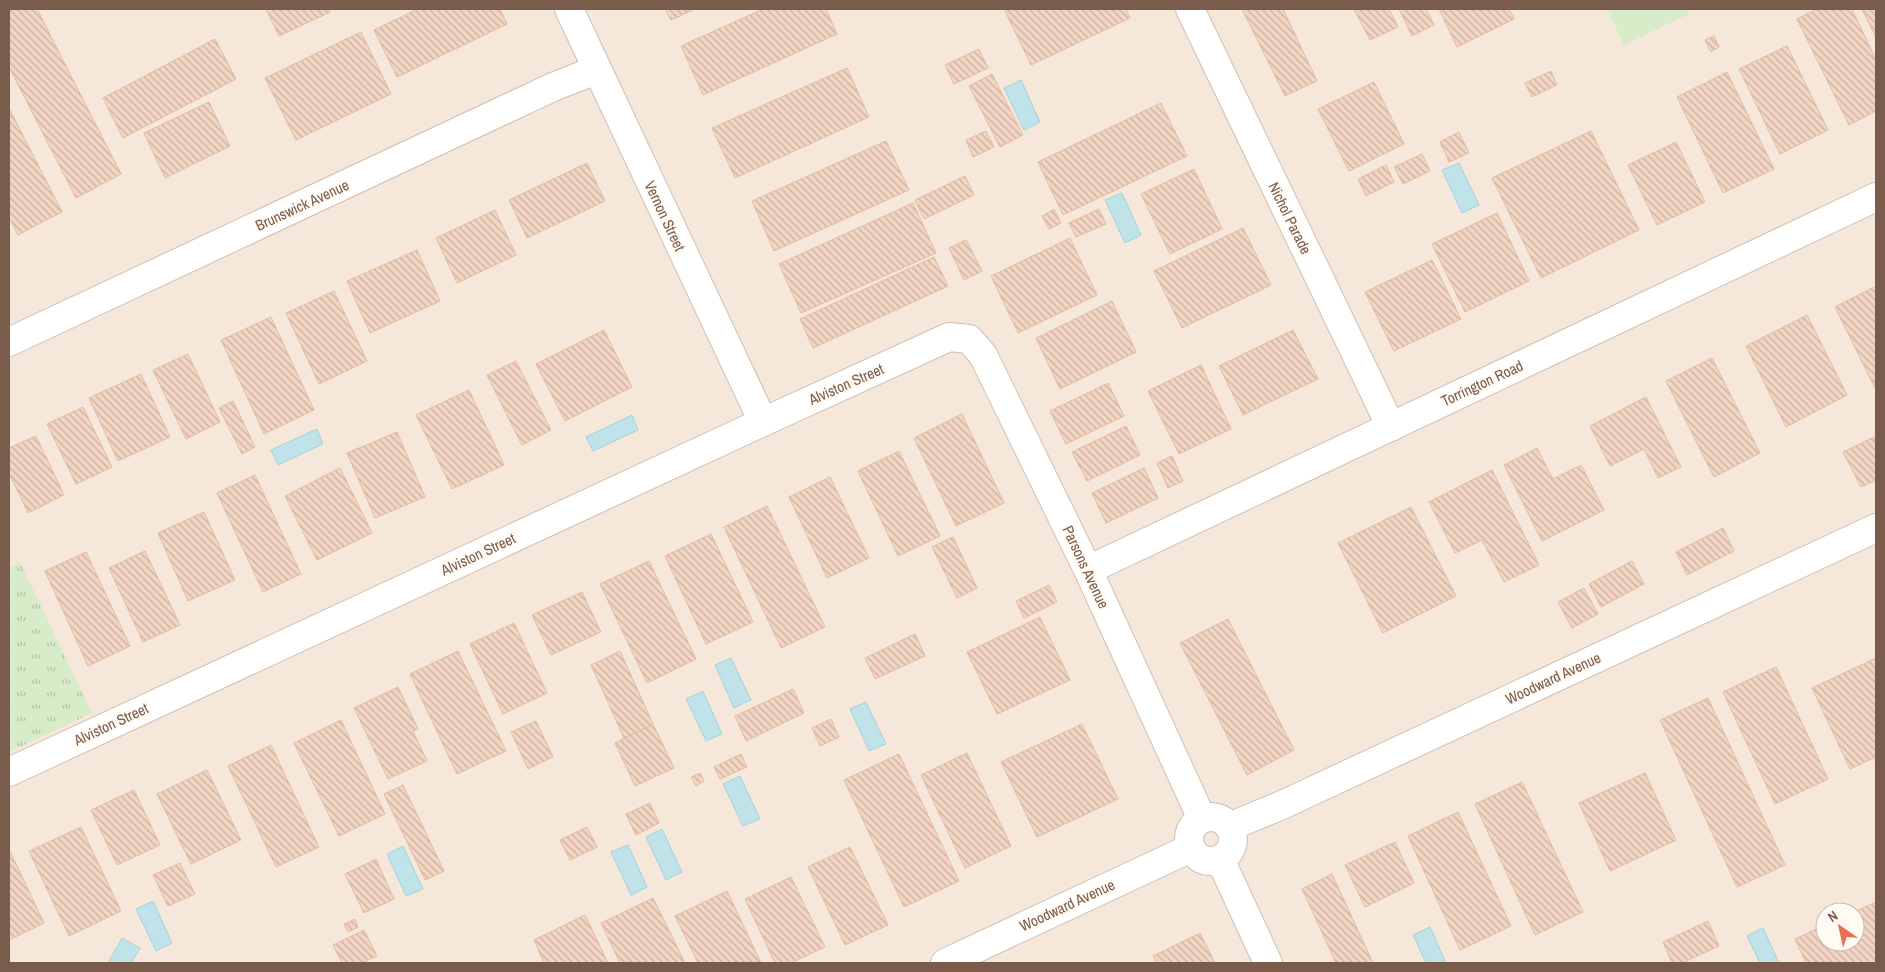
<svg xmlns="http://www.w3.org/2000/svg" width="1885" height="972" font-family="'Archivo Narrow',sans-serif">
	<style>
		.residential { fill: #f5e8da; fill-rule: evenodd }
		.park { fill: url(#park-tufts) }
		.pitch { fill: #d8ecc9 }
		.water { fill: #bfe3e8; stroke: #a5d3da }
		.building { fill: url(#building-back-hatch); stroke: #e6bba3 }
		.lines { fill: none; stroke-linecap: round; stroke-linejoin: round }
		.minor-casing { stroke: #d1beb0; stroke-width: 30 }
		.minor { stroke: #fff; stroke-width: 28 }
		.labels { text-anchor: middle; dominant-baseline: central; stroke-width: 5; stroke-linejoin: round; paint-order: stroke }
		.street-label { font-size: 15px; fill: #7a5c4d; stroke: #fffaf3 }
	</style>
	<defs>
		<pattern id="park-tufts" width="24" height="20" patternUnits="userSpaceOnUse" patternTransform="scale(1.25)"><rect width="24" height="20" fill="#d8ecc9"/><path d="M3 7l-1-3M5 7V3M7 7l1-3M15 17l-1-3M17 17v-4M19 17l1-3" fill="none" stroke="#b4c2a5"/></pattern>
		<pattern id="building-back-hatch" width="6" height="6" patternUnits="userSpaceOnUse" patternTransform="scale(1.25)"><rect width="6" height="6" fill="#f3d5c3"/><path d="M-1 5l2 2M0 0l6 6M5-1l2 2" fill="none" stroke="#cab0a1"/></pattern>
	</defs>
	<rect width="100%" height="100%" fill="#fdf6ec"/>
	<!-- residential -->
	<path class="residential" d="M9 9H1876V963H9ZM1825 912H1855V942H1825Z"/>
	<!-- park -->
	<path class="park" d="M20 562 92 713 9 752V568Z"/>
	<!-- pitch -->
	<path class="pitch" d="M1607 9H1686L1689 14 1624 45Z"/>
	<!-- water -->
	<g class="water">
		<path d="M1021 80 1040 122 1024 130 1004 88Z"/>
		<path d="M1459 163 1479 205 1462 213 1442 170Z"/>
		<path d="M1122 193 1141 235 1125 243 1105 200Z"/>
		<path d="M632 415 638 430 593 451 586 437Z"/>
		<path d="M317 429 323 444 278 465 271 450Z"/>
		<path d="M731 658 751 700 734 708 715 665Z"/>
		<path d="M703 691 722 734 706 741 686 699Z"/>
		<path d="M866 702 886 744 869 751 850 709Z"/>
		<path d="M740 776 760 819 743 826 723 784Z"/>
		<path d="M662 829 682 872 666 880 646 837Z"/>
		<path d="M628 845 647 887 631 895 611 852Z"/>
		<path d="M403 846 423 889 406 896 387 854Z"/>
		<path d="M153 901 172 943 156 951 136 909Z"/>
		<path d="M1430 927 1446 963H1426L1413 935Z"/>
		<path d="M1763 928 1779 963H1760L1747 936Z"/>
		<path d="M122 938 140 948 131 963H108Z"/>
	</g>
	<!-- building -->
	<g class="building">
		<path d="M9 9H37L121 174 76 198 9 67Z"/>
		<path d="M266 9H328L330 12 279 36Z"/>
		<path d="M418 9H500L507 24 397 77 374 30Z"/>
		<path d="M665 9H695L671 20Z"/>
		<path d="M763 9H826L837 34 703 95 681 46Z"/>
		<path d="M1004 9H1126L1130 18 1031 65Z"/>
		<path d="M1242 9H1283L1317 81 1285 96Z"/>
		<path d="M1354 9H1389L1398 27 1370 40Z"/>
		<path d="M1399 9H1426L1434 25 1412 36Z"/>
		<path d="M1439 9H1509L1514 19 1457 47Z"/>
		<path d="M1817 9H1852L1876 60V111L1849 125 1797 19Z"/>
		<path d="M1862 9H1876V38Z"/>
		<path d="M361 32 391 94 296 140 265 78Z"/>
		<path d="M1714 36 1719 47 1711 52 1705 40Z"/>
		<path d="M215 39 236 79 123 138 103 98Z"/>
		<path d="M1787 46 1828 130 1780 154 1739 69Z"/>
		<path d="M979 49 988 68 954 84 945 65Z"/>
		<path d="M847 68 869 117 735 178 712 128Z"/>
		<path d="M1551 71 1557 85 1532 97 1525 83Z"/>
		<path d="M1727 72 1774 169 1723 193 1677 97Z"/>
		<path d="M992 74 1023 135 1000 147 969 86Z"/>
		<path d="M1374 82 1404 144 1349 171 1318 109Z"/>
		<path d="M209 102 230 146 165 178 144 133Z"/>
		<path d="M1161 103 1187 156 1063 215 1038 162Z"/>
		<path d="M9 108 62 212 18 235 9 217Z"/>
		<path d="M986 131 994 147 973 157 966 140Z"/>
		<path d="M1591 131 1639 230 1541 278 1492 178Z"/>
		<path d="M1459 132 1469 153 1449 162 1440 142Z"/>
		<path d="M886 141 909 190 774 251 752 201Z"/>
		<path d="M1676 142 1705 202 1657 225 1628 165Z"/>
		<path d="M1422 154 1430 171 1403 184 1394 167Z"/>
		<path d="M587 163 605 201 527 238 509 200Z"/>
		<path d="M1386 165 1394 182 1366 196 1358 179Z"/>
		<path d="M1194 169 1222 229 1170 254 1141 194Z"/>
		<path d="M965 176 974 195 924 219 915 200Z"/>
		<path d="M913 203 936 253 801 313 779 264Z"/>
		<path d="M1054 209 1061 223 1049 229 1042 216Z"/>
		<path d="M1099 209 1106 224 1076 237 1069 223Z"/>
		<path d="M495 210 516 255 457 283 436 238Z"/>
		<path d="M1497 213 1529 281 1465 312 1432 244Z"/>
		<path d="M1243 228 1271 285 1182 328 1154 271Z"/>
		<path d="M1070 238 1097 295 1018 333 991 276Z"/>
		<path d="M966 240 982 271 964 280 949 248Z"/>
		<path d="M417 250 440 301 370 333 347 281Z"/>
		<path d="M934 257 948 286 813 348 800 319Z"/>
		<path d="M1432 260 1461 319 1394 351 1365 292Z"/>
		<path d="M1876 286V387L1875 388 1835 307Z"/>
		<path d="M334 291 367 361 319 384 286 313Z"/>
		<path d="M1112 301 1136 352 1060 389 1036 338Z"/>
		<path d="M1807 315 1847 395 1786 427 1746 346Z"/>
		<path d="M271 317 314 410 264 434 221 340Z"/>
		<path d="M604 330 632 387 565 421 536 364Z"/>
		<path d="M1293 330 1318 379 1243 415 1219 366Z"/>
		<path d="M188 354 220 422 186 439 153 370Z"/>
		<path d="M1712 358 1760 453 1714 477 1666 381Z"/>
		<path d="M516 361 551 430 522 445 487 375Z"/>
		<path d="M1201 365 1231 429 1179 454 1148 391Z"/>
		<path d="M141 374 170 437 118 461 89 398Z"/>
		<path d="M1108 383 1124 416 1066 444 1050 411Z"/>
		<path d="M469 390 504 465 452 489 416 415Z"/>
		<path d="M1646 397 1681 467 1658 478 1644 449 1610 466 1590 426Z"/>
		<path d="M233 401 255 447 242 454 219 408Z"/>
		<path d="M83 407 112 467 76 484 47 424Z"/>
		<path d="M962 414 1004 503 956 526 914 438Z"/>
		<path d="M1126 426 1140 455 1087 481 1072 452Z"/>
		<path d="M397 432 425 497 375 518 347 453Z"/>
		<path d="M36 436 64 495 28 513 9 473V448Z"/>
		<path d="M1874 437 1876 442V480L1861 487 1843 452Z"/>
		<path d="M1537 448 1553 479 1581 465 1604 510 1542 541 1504 465Z"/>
		<path d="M899 451 940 536 898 556 858 471Z"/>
		<path d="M1172 456 1183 481 1168 488 1157 463Z"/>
		<path d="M340 468 372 533 317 560 285 496Z"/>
		<path d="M1144 468 1158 498 1106 523 1092 493Z"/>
		<path d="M1492 470 1539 565 1504 582 1482 540 1455 553 1429 502Z"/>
		<path d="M255 475 301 574 263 592 217 493Z"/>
		<path d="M830 477 869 558 827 578 789 497Z"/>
		<path d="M767 506 825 627 781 648 724 527Z"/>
		<path d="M1411 507 1456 596 1383 633 1338 543Z"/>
		<path d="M204 512 235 580 188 601 158 533Z"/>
		<path d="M1723 528 1734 551 1687 575 1676 552Z"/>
		<path d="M711 534 753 622 706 644 665 556Z"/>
		<path d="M953 537 977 588 957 598 932 547Z"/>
		<path d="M145 551 180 625 143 642 109 568Z"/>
		<path d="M86 552 130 646 88 666 45 571Z"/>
		<path d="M649 561 696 659 647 683 600 584Z"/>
		<path d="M1632 561 1644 584 1601 607 1589 584Z"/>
		<path d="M1049 585 1057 602 1024 618 1016 601Z"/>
		<path d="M1584 588 1598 614 1572 628 1558 602Z"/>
		<path d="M582 592 601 632 551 655 532 615Z"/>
		<path d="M1040 617 1070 680 997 714 967 652Z"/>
		<path d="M1228 619 1294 750 1247 775 1180 643Z"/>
		<path d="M514 623 547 693 503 714 470 644Z"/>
		<path d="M915 634 925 656 875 679 865 658Z"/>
		<path d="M458 651 506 751 457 774 410 674Z"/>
		<path d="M620 651 653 724 624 738 591 665Z"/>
		<path d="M1876 658V757L1850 769 1812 688Z"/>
		<path d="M1776 667 1828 779 1775 804 1723 692Z"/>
		<path d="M398 687 418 729 413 731 427 761 388 779 354 708Z"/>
		<path d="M793 689 804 713 746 741 735 716Z"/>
		<path d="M1708 698 1785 865 1737 887 1660 720Z"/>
		<path d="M831 719 839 737 820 746 812 728Z"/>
		<path d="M341 720 385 814 339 836 294 743Z"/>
		<path d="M536 721 553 757 528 769 511 732Z"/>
		<path d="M653 724 674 768 635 786 615 743Z"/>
		<path d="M1082 724 1118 799 1037 837 1001 762Z"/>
		<path d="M271 745 319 847 276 867 228 766Z"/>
		<path d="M967 753 1011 846 965 868 921 775Z"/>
		<path d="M741 754 747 767 720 779 714 767Z"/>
		<path d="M899 754 959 881 904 907 844 780Z"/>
		<path d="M207 770 241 840 191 864 157 794Z"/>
		<path d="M700 773 704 781 696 786 691 777Z"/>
		<path d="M1645 773 1676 840 1610 871 1579 803Z"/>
		<path d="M1522 782 1583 912 1535 935 1475 804Z"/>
		<path d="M403 785 444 871 425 880 384 794Z"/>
		<path d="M134 790 160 845 117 865 91 810Z"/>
		<path d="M650 803 659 823 636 835 626 814Z"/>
		<path d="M1458 812 1511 926 1460 950 1408 836Z"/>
		<path d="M81 827 121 911 69 936 29 851Z"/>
		<path d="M587 827 597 847 570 860 560 840Z"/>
		<path d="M1395 842 1414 883 1365 907 1345 865Z"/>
		<path d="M850 847 888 925 845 945 808 867Z"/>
		<path d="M9 849 44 923 9 940Z"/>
		<path d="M376 859 394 899 364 913 345 874Z"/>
		<path d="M180 863 195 894 168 906 153 875Z"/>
		<path d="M1332 874 1373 963H1336L1302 889Z"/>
		<path d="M791 877 825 947 791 963H775L745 899Z"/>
		<path d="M727 891 761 963H698L675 916Z"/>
		<path d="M653 898 685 963H620L601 923Z"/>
		<path d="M1876 902V963H1806L1795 939 1825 925V942H1855L1854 912Z"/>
		<path d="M585 915 608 963H544L534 940Z"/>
		<path d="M355 919 358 927 348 932 344 924Z"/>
		<path d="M1708 921 1719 946 1682 963H1672L1663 942Z"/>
		<path d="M364 930 377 956 361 963H342L333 945Z"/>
		<path d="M1200 933 1215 963H1157L1153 956Z"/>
	</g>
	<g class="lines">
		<defs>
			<g id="minor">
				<path d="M569 9 763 422"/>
				<path d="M1190 9 1391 427"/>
				<path d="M9 342 553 87 596 70"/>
				<path d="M1088 570 1876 197"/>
				<path d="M9 772 763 422 949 337 969 339 983 355 1088 570 1202 819"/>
				<circle cx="1211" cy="839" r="22"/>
				<path d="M1229 827 1282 805 1876 528"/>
				<path d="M1220 859 1268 963"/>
				<path d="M945 963 1191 848"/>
			</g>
		</defs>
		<!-- minor casing -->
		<use href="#minor" class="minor-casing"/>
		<!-- minor -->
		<use href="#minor" class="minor"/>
	</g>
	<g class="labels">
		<!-- street labels -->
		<g class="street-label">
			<text transform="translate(302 205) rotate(-25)">Brunswick Avenue</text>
			<text transform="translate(665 216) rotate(65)">Vernon Street</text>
			<text transform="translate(1290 218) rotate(64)">Nichol Parade</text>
			<text transform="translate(1482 383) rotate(-25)">Torrington Road</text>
			<text transform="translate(846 384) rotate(-24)">Alviston Street</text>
			<text transform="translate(478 554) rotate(-25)">Alviston Street</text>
			<text transform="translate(1086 567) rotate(65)">Parsons Avenue</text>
			<text transform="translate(1553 678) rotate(-25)">Woodward Avenue</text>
			<text transform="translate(111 724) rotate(-25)">Alviston Street</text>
			<text transform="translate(1067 905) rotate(-25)">Woodward Avenue</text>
		</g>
	</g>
	<!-- border -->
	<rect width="1885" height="972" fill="none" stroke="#7a5c4d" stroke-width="20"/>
	<!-- north arrow -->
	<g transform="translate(1840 927) rotate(326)"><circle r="24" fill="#fffaf3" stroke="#cabbb1"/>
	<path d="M0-4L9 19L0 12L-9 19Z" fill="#e76f51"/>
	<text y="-8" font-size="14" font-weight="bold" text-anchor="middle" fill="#7a5c4d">N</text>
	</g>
</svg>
